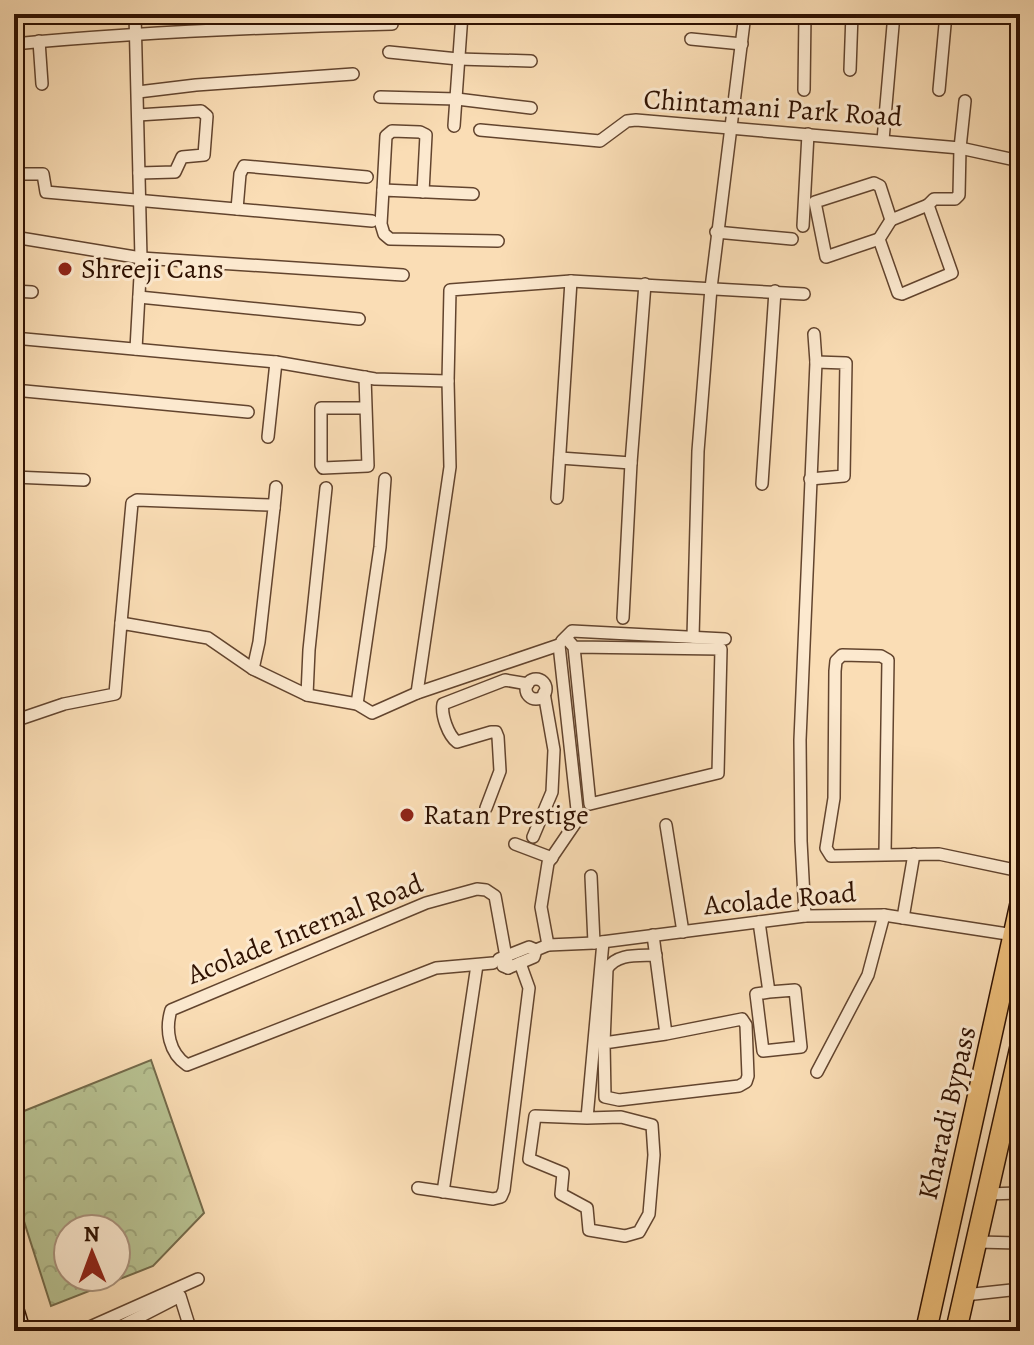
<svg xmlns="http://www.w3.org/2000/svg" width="1034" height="1345" font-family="Alegreya,serif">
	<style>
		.park { fill: url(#park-crowns); stroke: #746a4a; stroke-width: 2; fill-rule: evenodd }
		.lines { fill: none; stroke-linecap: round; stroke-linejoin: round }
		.street-casing { stroke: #62442e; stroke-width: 14 }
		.secondary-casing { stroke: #2f1101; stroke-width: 19 }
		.highway-casing { stroke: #2f1101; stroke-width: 23 }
		.street { stroke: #fce9cf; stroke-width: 11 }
		.secondary { stroke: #fce9cf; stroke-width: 16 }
		.highway { stroke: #edbe7a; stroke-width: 20 }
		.poi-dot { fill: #8f2418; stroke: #fce9cf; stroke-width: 3 }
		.labels { text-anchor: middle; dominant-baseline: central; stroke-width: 6; stroke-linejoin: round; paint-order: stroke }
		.street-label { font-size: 28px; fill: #2f1101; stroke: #fce9cf }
		.poi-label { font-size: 28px; fill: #2f1101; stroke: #fce9cf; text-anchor: start }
	</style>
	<defs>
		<pattern id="park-crowns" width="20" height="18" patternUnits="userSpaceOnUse" patternTransform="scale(2)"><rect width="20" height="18" fill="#b8c292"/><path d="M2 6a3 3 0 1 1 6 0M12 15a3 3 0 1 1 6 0" fill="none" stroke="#9ea67c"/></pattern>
	</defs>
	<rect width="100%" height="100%" fill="#faddb5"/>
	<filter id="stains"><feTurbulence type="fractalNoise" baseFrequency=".0025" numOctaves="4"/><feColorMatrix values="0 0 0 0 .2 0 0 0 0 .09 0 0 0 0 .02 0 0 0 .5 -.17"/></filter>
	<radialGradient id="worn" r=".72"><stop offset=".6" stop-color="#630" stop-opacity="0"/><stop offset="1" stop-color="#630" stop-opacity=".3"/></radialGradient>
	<!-- park -->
	<path class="park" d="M151 1060 204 1213 153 1266 51 1306 14 1190V1115ZM68 1229H116V1277H68Z"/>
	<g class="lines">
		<defs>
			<g id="street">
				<path d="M135 14 141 258 136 349"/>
				<path d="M488 14 533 16"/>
				<path d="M995 18V14"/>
				<path d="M691 39 742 44"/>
				<path d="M39 41 42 84"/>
				<path d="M14 44C140 32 265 27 392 24L393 14"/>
				<path d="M389 52 458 59 531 61"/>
				<path d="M850 70 852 14"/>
				<path d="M804 90 805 14"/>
				<path d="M939 90 946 14"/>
				<path d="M138 92 196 85 353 74"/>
				<path d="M380 97 457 99 531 108"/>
				<path d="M138 115 201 111 207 116 204 155 182 157 175 172 139 173"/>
				<path d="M454 126 462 14"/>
				<path d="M480 130 600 141 627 121 636 120 960 148 1020 161"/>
				<path d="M883 140 894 14"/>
				<path d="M14 174H43L46 192 372 221"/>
				<path d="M383 190 386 136 392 131 420 132 426 135 423 192"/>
				<path d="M473 194 383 190 381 224 384 234 390 239 498 241"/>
				<path d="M237 209 240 174 244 166 367 177"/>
				<path d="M891 220 879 239 898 293 902 294 952 273 928 205 934 199H955L959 195 960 148 965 101"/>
				<path d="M803 226 808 134"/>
				<path d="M716 232 792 239"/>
				<path d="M14 237 141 258 403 275"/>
				<path d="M879 239 826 257 815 202 874 183 880 186 891 220 928 205"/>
				<path d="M14 291 32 292"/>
				<path d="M139 297 359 319"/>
				<path d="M14 338 276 362 375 379 448 381"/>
				<path d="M365 377 368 466 323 468 321 465V408H365"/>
				<path d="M14 390 248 412"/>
				<path d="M268 437 276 362"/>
				<path d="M560 458 631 463"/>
				<path d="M14 477 84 480"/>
				<path d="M810 479 844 476 846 363 816 362"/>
				<path d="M762 484 775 291"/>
				<path d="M557 498 571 281"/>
				<path d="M274 508 276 487"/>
				<path d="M623 618 631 463 645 284"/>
				<path d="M121 623 132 503 137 500 270 505 274 508 259 642 253 669"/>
				<path d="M693 637 698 451 711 288 745 14"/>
				<path d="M566 638 574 647 590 804 718 773 721 649 574 647"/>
				<path d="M562 641 572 631 725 639"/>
				<circle cx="536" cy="689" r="10"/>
				<path d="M417 693 450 467 448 381 450 290 571 281 804 294"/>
				<path d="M307 695 309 650 326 488"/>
				<path d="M357 704 380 547 385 479"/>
				<path d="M14 721 64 704 115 694 121 623 208 638 253 669 307 695 357 704 372 713 417 693 559 645"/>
				<path d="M486 808 500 771 498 737 496 732H491L457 742C448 735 441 715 443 704L505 680 528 684"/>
				<path d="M666 825 683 932"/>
				<path d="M533 837 552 792 554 750 544 693"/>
				<path d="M515 844 552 858"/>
				<path d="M885 853 888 660 881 656 842 655 836 661 835 671 834 798 826 848 831 856 939 854 1020 871"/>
				<path d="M591 876 594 943"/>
				<path d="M805 916 801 841 800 740 816 362 814 334"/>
				<path d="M903 918 914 854"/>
				<path d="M759 922 769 992 756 994 763 1051 801 1047 795 990 769 992"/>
				<path d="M653 935 666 1034 604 1043 605 1097 619 1100 739 1086 746 1082 748 1076 746 1025 742 1019 666 1034"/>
				<path d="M548 945 541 907 548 863 578 819 559 645"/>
				<path d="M499 959 529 947 536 950"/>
				<path d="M493 963 436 968 187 1065C169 1053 165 1030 171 1010L426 903 477 889 486 890 495 896 508 968"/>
				<path d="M503 966 508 968 534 957 536 950 548 945 594 943 805 916 884 915 1014 935"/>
				<path d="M604 1043 607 969C617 953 638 956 656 955"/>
				<path d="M817 1072 868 975 884 915"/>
				<path d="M587 1118 535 1116 529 1159 563 1173 561 1194 587 1208 589 1230 625 1236 639 1232 649 1214 654 1155 652 1125 621 1117 587 1118 603 942"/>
				<path d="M418 1188 493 1199 501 1197 504 1190 529 988 520 963"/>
				<path d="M443 1192 477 965"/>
				<path d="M988 1194 1020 1193"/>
				<path d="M978 1242 1020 1243"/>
				<path d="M965 1295 1020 1289"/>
				<path d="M81 1331 198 1279"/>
				<path d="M112 1331 180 1296 190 1328 184 1331"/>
			</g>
			<path id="secondary" d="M14 1305 22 1331"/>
			<g id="highway">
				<path d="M926 1331 1020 906"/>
				<path d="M956 1331 1020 1049"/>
			</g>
		</defs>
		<!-- street casing -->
		<use href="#street" class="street-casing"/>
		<!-- secondary casing -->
		<use href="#secondary" class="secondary-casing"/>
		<!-- highway casing -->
		<use href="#highway" class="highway-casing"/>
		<!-- street -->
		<use href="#street" class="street"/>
		<!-- secondary -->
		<use href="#secondary" class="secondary"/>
		<!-- highway -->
		<use href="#highway" class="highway"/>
	</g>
	<!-- markers -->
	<g class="poi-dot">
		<circle cx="65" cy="269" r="8"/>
		<circle cx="407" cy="815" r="8"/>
	</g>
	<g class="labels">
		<!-- street labels -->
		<g class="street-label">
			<text transform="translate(773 108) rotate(4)">Chintamani Park Road</text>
			<text transform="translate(780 899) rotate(-5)">Acolade Road</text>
			<text transform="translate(305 929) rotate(-22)">Acolade Internal Road</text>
			<text transform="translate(947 1113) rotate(-77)">Kharadi Bypass</text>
		</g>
		<!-- poi labels -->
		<g class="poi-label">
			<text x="81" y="269">Shreeji Cans</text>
			<text x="423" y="815">Ratan Prestige</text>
		</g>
	</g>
	<!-- margin -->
	<rect width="1034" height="1345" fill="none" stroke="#faddb5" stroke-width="48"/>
	<rect x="16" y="16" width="1002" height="1313" fill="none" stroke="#2f1101" stroke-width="4"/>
	<rect x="24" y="24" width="986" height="1297" fill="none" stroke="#2f1101" stroke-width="2"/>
	<!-- north arrow -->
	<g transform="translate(92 1253) rotate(359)"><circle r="38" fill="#fce9cf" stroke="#aa937d" stroke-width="2"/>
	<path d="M0-6L14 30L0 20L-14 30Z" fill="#8f2418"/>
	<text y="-12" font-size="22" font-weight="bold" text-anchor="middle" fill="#2f1101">N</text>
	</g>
	<rect width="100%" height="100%" filter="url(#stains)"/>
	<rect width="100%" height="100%" fill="url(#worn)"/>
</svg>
